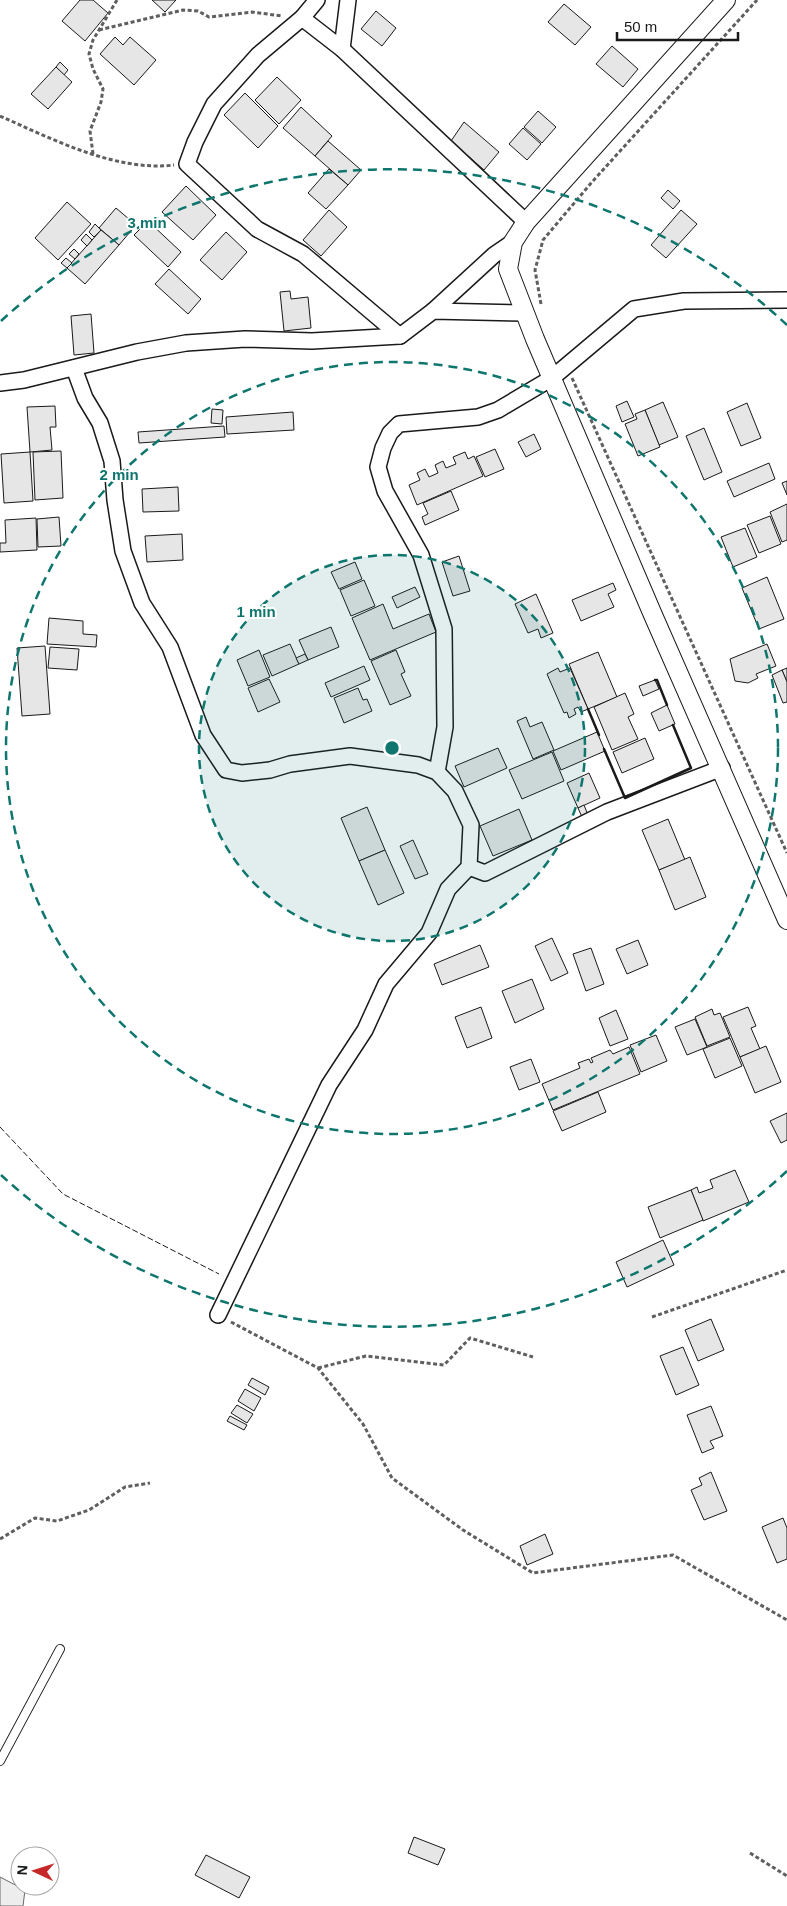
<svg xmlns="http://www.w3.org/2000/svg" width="787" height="1906" font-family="Arial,sans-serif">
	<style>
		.parking { fill: #ededed; stroke: #6a6a6a }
		.building { fill: #e6e6e6; stroke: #1a1a1a }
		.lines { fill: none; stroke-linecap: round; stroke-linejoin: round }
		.service-casing { stroke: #1a1a1a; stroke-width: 10 }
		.minor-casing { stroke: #1a1a1a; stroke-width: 18 }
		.tertiary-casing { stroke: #1a1a1a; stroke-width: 20 }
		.path { stroke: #5f5f5f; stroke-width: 3; stroke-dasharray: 4 2.5; stroke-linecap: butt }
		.service { stroke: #fff; stroke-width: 8 }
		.minor { stroke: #fff; stroke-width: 15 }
		.tertiary { stroke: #fff; stroke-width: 18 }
		.fence { stroke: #1a1a1a; stroke-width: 1; stroke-dasharray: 6 2.5; stroke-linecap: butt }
		.wall { stroke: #1a1a1a; stroke-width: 2.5 }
		.ring { fill: none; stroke: #0f766e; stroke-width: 2.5; stroke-dasharray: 9 6 }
		.centre { fill: #0f766e; stroke: #fff; stroke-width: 2.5 }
		.ring-label { font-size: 15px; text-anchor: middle; font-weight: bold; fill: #0f766e; stroke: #fff; stroke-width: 4; stroke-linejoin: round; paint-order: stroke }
	</style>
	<rect width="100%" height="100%" fill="#fff"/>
	<!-- parking -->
	<path class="parking" d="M0 1877 25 1890 23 1906H0Z"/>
	<!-- building -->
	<g class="building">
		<path d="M80 0H93L108 13 85 41 62 21Z"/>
		<path d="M152 0H176L165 12Z"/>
		<path d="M564 4 591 27 575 45 548 22Z"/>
		<path d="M376 11 396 28 382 46 361 29Z"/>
		<path d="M115 37 123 45 130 37 156 60 134 85 100 54Z"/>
		<path d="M612 46 638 69 623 87 596 64Z"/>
		<path d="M60 62 68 70 64 75 56 67Z"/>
		<path d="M56 67 72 82 48 109 31 94Z"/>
		<path d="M277 77 301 100 279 124 255 100Z"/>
		<path d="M245 93 278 126 258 148 224 115Z"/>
		<path d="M301 107 332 136 315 156 283 128Z"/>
		<path d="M538 111 556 127 542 143 524 127Z"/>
		<path d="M464 122 499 152 484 170 451 141Z"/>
		<path d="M523 128 541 144 527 160 509 144Z"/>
		<path d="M328 141 361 170 348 185 315 156Z"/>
		<path d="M329 169 348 185 326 209 308 193Z"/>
		<path d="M186 186 216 215 193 240 162 212Z"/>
		<path d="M668 190 680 201 673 209 661 198Z"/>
		<path d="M67 202 91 224 58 260 35 238Z"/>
		<path d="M116 208 136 225 119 245 99 228Z"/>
		<path d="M329 210 347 227 321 256 303 240Z"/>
		<path d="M681 210 697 224 666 258 651 245Z"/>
		<path d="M148 221 181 252 168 267 134 235Z"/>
		<path d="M95 224 101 230 94 237 89 232Z"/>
		<path d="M101 230 119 245 85 284 67 268Z"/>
		<path d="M226 232 247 252 222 280 200 260Z"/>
		<path d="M86 234 92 240 87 246 81 240Z"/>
		<path d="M74 249 79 254 75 259 69 254Z"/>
		<path d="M66 258 72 263 67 268 61 263Z"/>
		<path d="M169 269 201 299 188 314 155 284Z"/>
		<path d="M290 291 291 299 308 297 311 328 284 331 280 292Z"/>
		<path d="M91 314 94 353 74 355 71 316Z"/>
		<path d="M627 401 634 417 622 422 616 406Z"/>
		<path d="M663 402 678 437 659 445 645 410Z"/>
		<path d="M747 403 761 438 741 446 727 412Z"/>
		<path d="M55 406 56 427H50L52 450 30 452 27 407Z"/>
		<path d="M212 409 223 410 222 424 211 423Z"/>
		<path d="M645 410 660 447 638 456 625 424 637 419 635 414Z"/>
		<path d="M293 412 294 430 227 434 226 417Z"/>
		<path d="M224 426 225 437 139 443 138 432Z"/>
		<path d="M704 428 722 472 704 480 686 436Z"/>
		<path d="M534 434 541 449 526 457 518 442Z"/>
		<path d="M495 449 504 469 485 477 476 457Z"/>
		<path d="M61 451 63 498 35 500 33 452Z"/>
		<path d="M30 452 33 501 4 503 1 454Z"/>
		<path d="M465 452 468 459 474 456 483 476 417 505 409 485 420 480 417 473 425 469 429 477 438 473 435 465 443 461 446 468 456 464 453 457Z"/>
		<path d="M769 463 775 479 734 497 727 481Z"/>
		<path d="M787 481V495L782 483Z"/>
		<path d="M178 487 179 511 143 512 142 489Z"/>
		<path d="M451 491 459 510 425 525 422 517 428 514 423 503Z"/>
		<path d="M787 504V540L782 542 770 512Z"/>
		<path d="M770 516 781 544 759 553 747 525Z"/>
		<path d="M59 517 61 546 38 547 37 519Z"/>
		<path d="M36 518 37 550 0 552V543H6L5 520Z"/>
		<path d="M745 528 757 557 733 567 721 537Z"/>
		<path d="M182 534 183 560 147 562 145 536Z"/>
		<path d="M459 556 470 591 453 596 442 562Z"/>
		<path d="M355 562 362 579 339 589 331 572Z"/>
		<path d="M767 577 784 619 759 629 742 588Z"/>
		<path d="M364 580 375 606 351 616 340 590Z"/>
		<path d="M613 583 616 590 608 594 614 607 581 621 572 600Z"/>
		<path d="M415 587 420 597 397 608 392 597Z"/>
		<path d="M536 594 553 633 541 638 538 629 528 633 515 604Z"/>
		<path d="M383 604 393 629 429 614 436 632 370 660 352 618Z"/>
		<path d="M49 618 83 621V634L97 635 96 647 47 644Z"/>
		<path d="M331 627 339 647 308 660 299 640Z"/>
		<path d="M290 644 299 664 272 676 263 655Z"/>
		<path d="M767 644 776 666 756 674 758 678 748 683 735 681 730 659Z"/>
		<path d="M45 646 50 714 22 716 17 648Z"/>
		<path d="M50 647 79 649 77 670 48 668Z"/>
		<path d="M259 650 270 677 248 686 237 660Z"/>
		<path d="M396 650 405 672 401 674 411 696 390 705 371 661Z"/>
		<path d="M598 652 617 697 588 709 569 664Z"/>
		<path d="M305 654 308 660 299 664 296 658Z"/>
		<path d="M364 666 370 680 331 697 325 683Z"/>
		<path d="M558 668 560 672 570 668 588 709 581 712 578 707 574 709 576 714 569 718 567 712 564 713 547 674Z"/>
		<path d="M787 668V682L782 670Z"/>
		<path d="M782 670 787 682V702L783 703 772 675Z"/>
		<path d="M269 679 280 702 258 712 248 688Z"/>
		<path d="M655 680 659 689 643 696 639 686Z"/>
		<path d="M358 688 363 700 367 699 372 711 344 723 334 698Z"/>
		<path d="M625 693 634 714 628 717 638 739 612 750 594 707Z"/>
		<path d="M667 705 675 724 659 731 651 713Z"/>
		<path d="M526 717 530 727 542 722 554 750 533 759 517 721Z"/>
		<path d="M597 732 605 751 561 770 553 751Z"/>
		<path d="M645 738 654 759 622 773 613 752Z"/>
		<path d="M498 748 507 768 464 787 455 766Z"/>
		<path d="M552 752 564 781 522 799 509 770Z"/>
		<path d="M589 773 600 798 578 808 567 783Z"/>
		<path d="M584 805 588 815 582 817 578 808Z"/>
		<path d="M367 807 385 850 359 861 341 818Z"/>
		<path d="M519 809 532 840 493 856 480 826Z"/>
		<path d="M668 819 685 860 659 870 642 830Z"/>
		<path d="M413 840 428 874 415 879 400 846Z"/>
		<path d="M385 850 404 893 378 905 359 861Z"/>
		<path d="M690 857 706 897 675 910 659 870Z"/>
		<path d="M552 938 568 973 551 981 535 946Z"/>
		<path d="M638 940 648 965 627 974 616 949Z"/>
		<path d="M480 945 489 967 442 985 434 964Z"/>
		<path d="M591 948 604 984 586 991 573 954Z"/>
		<path d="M532 979 544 1009 515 1023 502 991Z"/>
		<path d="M481 1007 492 1038 467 1048 455 1017Z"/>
		<path d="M748 1007 756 1026 751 1028 760 1049 740 1057 723 1017Z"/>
		<path d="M712 1009 714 1015 720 1013 730 1037 707 1046 695 1017Z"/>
		<path d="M616 1010 628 1039 610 1046 599 1018Z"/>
		<path d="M695 1019 707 1047 687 1055 675 1027Z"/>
		<path d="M656 1035 667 1061 641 1072 630 1045Z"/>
		<path d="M730 1038 742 1066 715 1078 703 1049Z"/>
		<path d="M766 1046 781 1082 755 1093 740 1057Z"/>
		<path d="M629 1047 640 1074 553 1110 542 1084 580 1068 578 1063 589 1059 591 1063 593 1062 591 1058 610 1050 613 1054Z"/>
		<path d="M531 1059 540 1082 519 1090 510 1067Z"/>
		<path d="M598 1092 606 1112 562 1131 553 1111Z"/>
		<path d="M787 1113V1140L781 1143 770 1121Z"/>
		<path d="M735 1170 749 1202 703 1221 691 1190 697 1187 699 1193 713 1188 710 1180Z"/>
		<path d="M691 1190 703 1220 660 1238 648 1207Z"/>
		<path d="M663 1240 674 1265 627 1287 616 1262Z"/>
		<path d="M711 1319 724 1350 698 1361 685 1330Z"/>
		<path d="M683 1347 699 1385 676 1395 660 1356Z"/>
		<path d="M252 1378 269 1387 265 1395 248 1385Z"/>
		<path d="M245 1389 261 1398 254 1411 238 1401Z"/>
		<path d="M237 1405 253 1414 247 1423 231 1413Z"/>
		<path d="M711 1406 723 1436 710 1441 714 1448 702 1453 687 1415Z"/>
		<path d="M230 1416 247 1425 244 1430 227 1421Z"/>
		<path d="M711 1472 727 1511 704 1520 691 1490 702 1485 699 1478Z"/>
		<path d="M783 1518 787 1528V1559L777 1563 762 1527Z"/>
		<path d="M545 1534 553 1554 527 1565 520 1546Z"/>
		<path d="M414 1837 445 1849 438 1865 408 1853Z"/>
		<path d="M206 1855 250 1877 239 1898 195 1875Z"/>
	</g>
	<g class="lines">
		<defs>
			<path id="service" d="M0 1761 60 1649"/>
			<g id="minor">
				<path d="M317 0 302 18 258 55 214 104 195 142 187 164 257 229 303 254 400 336"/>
				<path d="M302 18 342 49 526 222"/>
				<path d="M342 49 348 0"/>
				<path d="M433 311 494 255 513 242"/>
				<path d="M74 368 85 398 100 423 112 461 115 500 123 551 142 603 170 647 203 735 226 770 242 773 270 770 290 764 350 756 418 765 437 772 455 791 471 825 469 867 448 889 429 933 386 984 365 1030 329 1085 218 1315"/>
				<path d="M0 383 24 380 137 352 186 343 245 339 312 341 400 336 433 311 525 313"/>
				<path d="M437 772 445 727 444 629 421 555 385 491 378 467 383 448 390 433 399 424 478 417 498 410 552 378 634 309 684 301 787 300"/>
				<path d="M469 867 485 873 607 812 722 768"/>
			</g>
			<path id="tertiary" d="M726 0 526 222 513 242 508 269 535 339 653 615 787 920"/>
		</defs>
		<!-- service casing -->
		<use href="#service" class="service-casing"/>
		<!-- minor casing -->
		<use href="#minor" class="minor-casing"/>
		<!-- tertiary casing -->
		<use href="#tertiary" class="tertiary-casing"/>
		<!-- path -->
		<g class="path">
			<path d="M99 30 183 10 198 11 209 17 252 12 282 16"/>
			<path d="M0 116C52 139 116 172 174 165"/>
			<path d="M93 154 90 131 101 102 103 89 93 69 89 54 93 40 117 0"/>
			<path d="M541 304 535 270 543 240 592 182 757 0"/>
			<path d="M572 378 787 853"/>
			<path d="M652 1317 787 1270"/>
			<path d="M231 1322 318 1368 363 1424 392 1478 463 1530 533 1573 673 1555 787 1620"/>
			<path d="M318 1368 366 1356 444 1365 470 1338 533 1357"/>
			<path d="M0 1539 35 1518 57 1521 89 1510 125 1487 150 1483"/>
			<path d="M750 1853 787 1876"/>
		</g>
		<!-- service -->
		<use href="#service" class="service"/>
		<!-- minor -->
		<use href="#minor" class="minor"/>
		<!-- tertiary -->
		<use href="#tertiary" class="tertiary"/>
		<!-- fence -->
		<path class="fence" d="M0 1127 63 1194 219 1274"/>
		<!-- wall -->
		<g class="wall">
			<path d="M655 680H657L667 705"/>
			<path d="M588 709 599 735"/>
			<path d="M604 749 625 798 691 768 673 725"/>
		</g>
	</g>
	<!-- distance rings -->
	<circle cx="392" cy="748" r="193" fill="#0f766e" fill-opacity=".12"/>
	<g class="ring">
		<circle cx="392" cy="748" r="193"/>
		<circle cx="392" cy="748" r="386"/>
		<path d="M787 1171A579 579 0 0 1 1 1175M1 321A579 579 0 0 1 787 325"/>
	</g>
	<circle cx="392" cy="748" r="8" class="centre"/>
	<g class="ring-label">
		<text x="147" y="228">3 min</text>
		<text x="119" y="480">2 min</text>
		<text x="256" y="617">1 min</text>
	</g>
	<!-- north arrow -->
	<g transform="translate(35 1871) rotate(274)"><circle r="24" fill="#ffffff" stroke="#a3a3a3"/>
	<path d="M0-4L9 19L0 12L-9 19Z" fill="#c62828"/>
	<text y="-8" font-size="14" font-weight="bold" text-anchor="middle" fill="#1a1a1a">N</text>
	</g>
	<!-- scale -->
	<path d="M617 32v8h121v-8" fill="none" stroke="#1a1a1a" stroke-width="2.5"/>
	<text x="624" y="32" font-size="15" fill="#1a1a1a" stroke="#ffffff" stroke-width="4" paint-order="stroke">50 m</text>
</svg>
